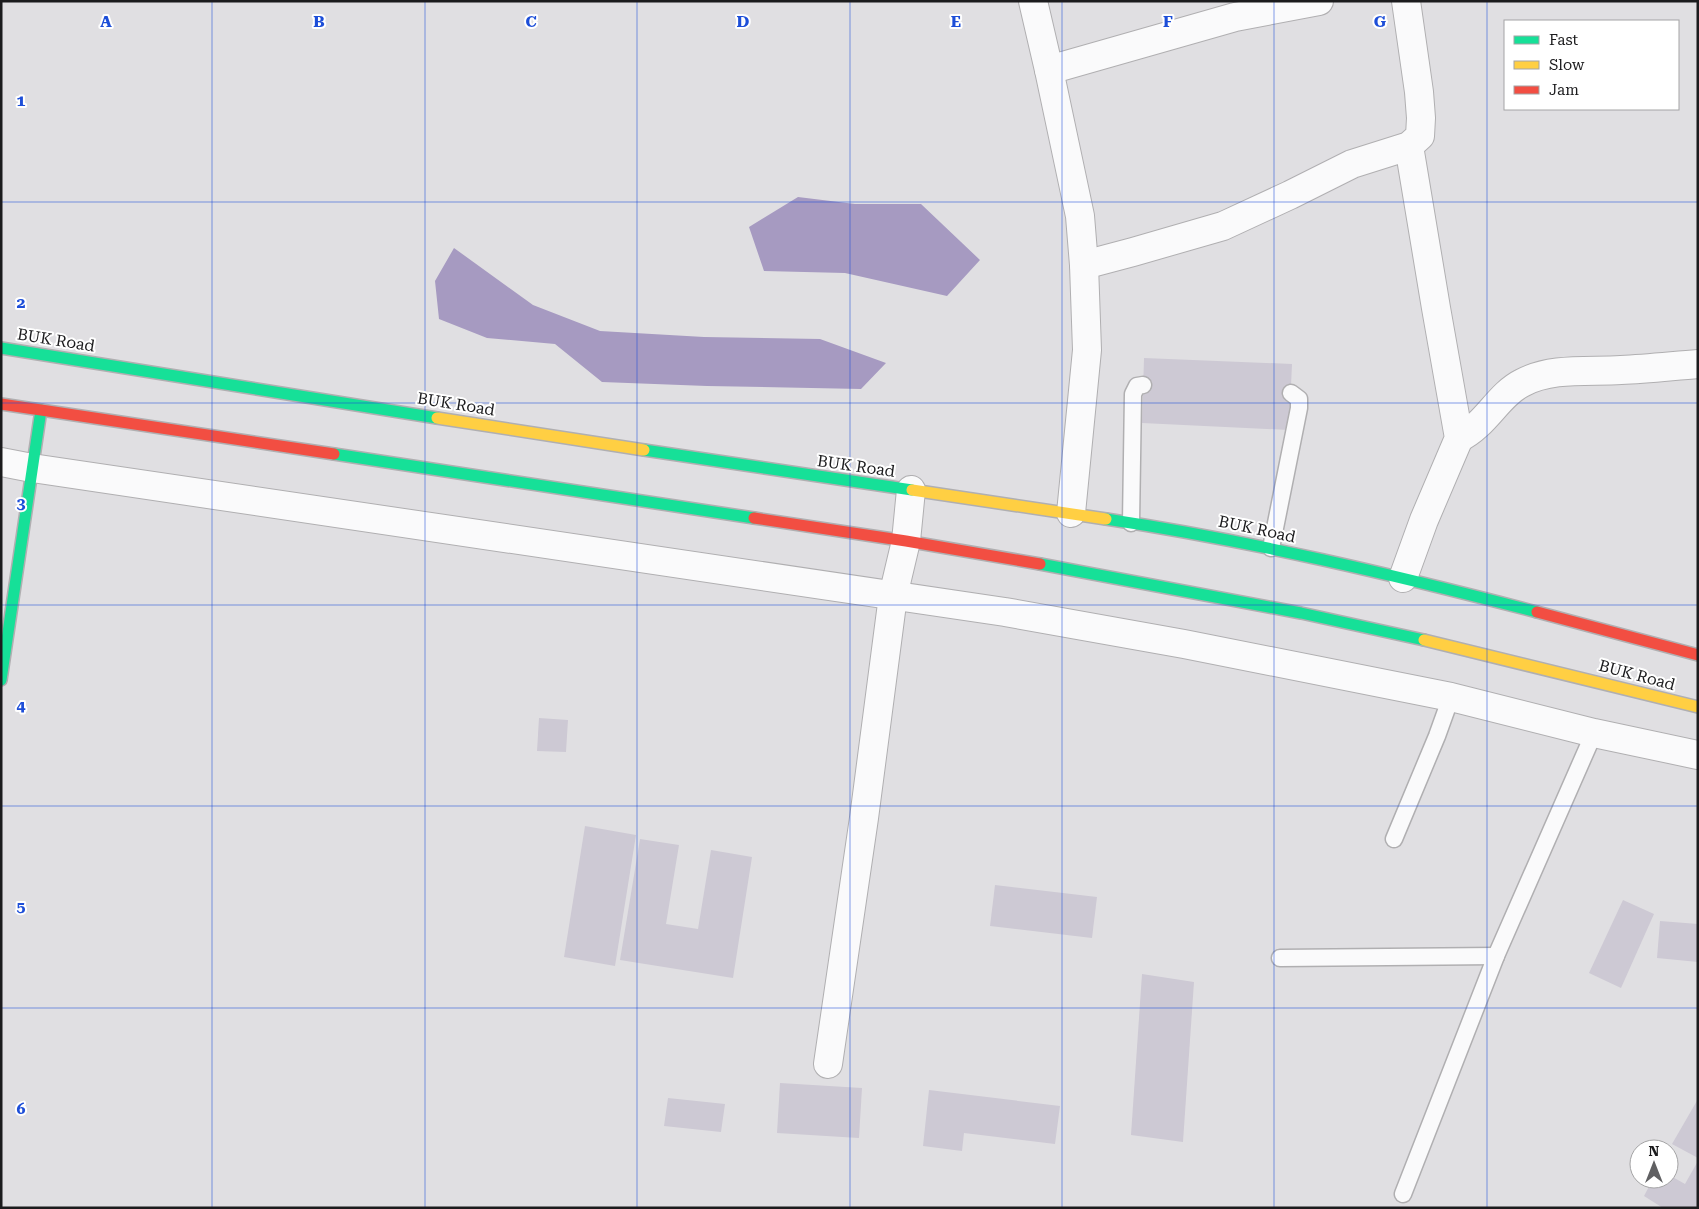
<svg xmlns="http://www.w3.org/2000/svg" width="1699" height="1209" font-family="'Roboto Serif',serif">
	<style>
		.water { fill: #a69ac1 }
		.building { fill: #cdc9d4 }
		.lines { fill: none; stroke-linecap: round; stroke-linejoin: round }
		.lane-casing { stroke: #b0afb1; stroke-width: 19 }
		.street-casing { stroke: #b0afb1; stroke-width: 30 }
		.fast-casing { stroke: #b0afb1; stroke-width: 14 }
		.slow-casing { stroke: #b0afb1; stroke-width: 14 }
		.jam-casing { stroke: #b0afb1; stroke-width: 14 }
		.lane { stroke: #fafafb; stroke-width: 16 }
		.street { stroke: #fafafb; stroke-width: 28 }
		.fast { stroke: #16e098; stroke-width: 11 }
		.slow { stroke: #ffcf43; stroke-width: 11 }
		.jam { stroke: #f24e42; stroke-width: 11 }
		.grid { fill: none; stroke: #1d4ed8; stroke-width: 1; stroke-opacity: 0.55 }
		.labels { text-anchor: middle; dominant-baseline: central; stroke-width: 4; stroke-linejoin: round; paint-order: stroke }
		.street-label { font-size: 16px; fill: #1b1b1d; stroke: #fff }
		.grid-label { font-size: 16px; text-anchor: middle; font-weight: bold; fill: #1d4ed8; stroke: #fff; stroke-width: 4; stroke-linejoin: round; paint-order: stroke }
	</style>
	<rect width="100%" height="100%" fill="#e0dfe2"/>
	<!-- water -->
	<g class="water">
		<path d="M798 197 855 204H921L980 260 947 296 845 273 764 271 749 227Z"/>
		<path d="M454 248 533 305 600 331 704 337 820 339 886 363 861 389 707 386 602 382 555 344 487 338 439 319 435 281Z"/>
	</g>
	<!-- building -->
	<g class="building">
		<path d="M1144 358 1292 364 1289 430 1142 423Z"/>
		<path d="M539 718 568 720 566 752 537 751Z"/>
		<path d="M585 826 636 835 615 966 564 957Z"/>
		<path d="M640 839 679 845 666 924 698 929 711 850 752 857 733 978 620 960Z"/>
		<path d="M995 885 1097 897 1092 938 990 926Z"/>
		<path d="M1623 900 1654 914 1621 988 1589 973Z"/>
		<path d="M1660 921 1698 924V962L1657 958Z"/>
		<path d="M1142 974 1194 982 1183 1142 1131 1135Z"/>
		<path d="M780 1083 862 1088 859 1138 777 1133Z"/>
		<path d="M929 1090 1060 1106 1055 1144 964 1133 962 1151 923 1146Z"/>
		<path d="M668 1098 725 1104 721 1132 664 1126Z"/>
		<path d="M1698 1099V1158L1672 1144Z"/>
		<path d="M1698 1161V1208H1663L1644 1196 1653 1179H1669V1175L1685 1184Z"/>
	</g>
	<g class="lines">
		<defs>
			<g id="lane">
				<path d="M1131 523 1133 394 1137 386 1143 385"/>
				<path d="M1271 548 1299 408V399L1291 393"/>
				<path d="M1394 839 1437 736 1451 697"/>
				<path d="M1280 958 1496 956"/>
				<path d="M1403 1194 1496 956 1594 733"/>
			</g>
			<g id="street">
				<path d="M1033 1 1049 70 1080 216 1084 265 1087 350 1071 513"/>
				<path d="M1049 70 1235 17 1319 1"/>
				<path d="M1084 265 1133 252 1223 226 1290 195 1352 164 1409 146 1420 136 1421 118 1419 92 1406 1"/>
				<path d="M1459 438C1486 425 1498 395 1522 383 1551 367 1589 372 1621 370 1647 369 1672 366 1698 364"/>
				<path d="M1 462 32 468 1005 612 1184 644 1451 697 1594 733 1698 755"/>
				<path d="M1403 578 1424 520 1459 438 1436 308 1409 146"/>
				<path d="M828 1064 864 818 893 596 906 541 911 490"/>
			</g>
			<g id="fast">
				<path d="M1 348 437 418"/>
				<path d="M644 450 912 490"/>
				<path d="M334 454 754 518"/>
				<path d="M1106 519C1252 541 1395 575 1537 612"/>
				<path d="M1040 564 1301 613 1424 640"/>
				<path d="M1 680 41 410"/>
			</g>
			<g id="slow">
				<path d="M437 418 644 450"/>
				<path d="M912 490 1106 519"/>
				<path d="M1424 640 1698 707"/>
			</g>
			<g id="jam">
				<path d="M1 404 334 454"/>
				<path d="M754 518 906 541 1040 564"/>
				<path d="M1537 612 1698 655"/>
			</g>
		</defs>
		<!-- lane casing -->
		<use href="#lane" class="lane-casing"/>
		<!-- street casing -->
		<use href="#street" class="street-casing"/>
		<!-- fast casing -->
		<use href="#fast" class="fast-casing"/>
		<!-- slow casing -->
		<use href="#slow" class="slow-casing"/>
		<!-- jam casing -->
		<use href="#jam" class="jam-casing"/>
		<!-- lane -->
		<use href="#lane" class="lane"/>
		<!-- street -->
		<use href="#street" class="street"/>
		<!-- fast -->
		<use href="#fast" class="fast"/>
		<!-- slow -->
		<use href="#slow" class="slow"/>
		<!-- jam -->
		<use href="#jam" class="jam"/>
	</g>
	<!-- grid -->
	<path class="grid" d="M212 1V1208M425 1V1208M637 1V1208M850 1V1208M1062 1V1208M1274 1V1208M1487 1V1208M1 202H1698M1 403H1698M1 605H1698M1 806H1698M1 1008H1698"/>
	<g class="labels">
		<!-- street labels -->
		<g class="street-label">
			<text transform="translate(56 340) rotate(9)">BUK Road</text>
			<text transform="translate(456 404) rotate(9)">BUK Road</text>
			<text transform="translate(856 466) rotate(8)">BUK Road</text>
			<text transform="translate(1257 529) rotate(12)">BUK Road</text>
			<text transform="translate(1637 675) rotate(15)">BUK Road</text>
		</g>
	</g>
	<g class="grid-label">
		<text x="106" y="27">A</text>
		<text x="319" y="27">B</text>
		<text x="531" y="27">C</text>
		<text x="743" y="27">D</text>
		<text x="956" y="27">E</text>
		<text x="1168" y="27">F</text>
		<text x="1380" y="27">G</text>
		<text x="21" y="106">1</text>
		<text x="21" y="308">2</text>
		<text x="21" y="509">3</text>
		<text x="21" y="711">4</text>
		<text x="21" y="912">5</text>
		<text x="21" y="1114">6</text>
	</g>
	<!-- border -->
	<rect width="1699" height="1209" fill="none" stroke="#1b1b1d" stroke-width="5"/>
	<!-- legend -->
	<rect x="1504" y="20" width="175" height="90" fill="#ffffff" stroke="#a4a4a5"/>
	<rect x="1514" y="36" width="25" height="8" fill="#16e098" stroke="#a4a4a5"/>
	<text x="1549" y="45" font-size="15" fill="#1b1b1d">Fast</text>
	<rect x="1514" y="61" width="25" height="8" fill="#ffcf43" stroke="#a4a4a5"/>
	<text x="1549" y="70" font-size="15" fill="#1b1b1d">Slow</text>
	<rect x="1514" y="86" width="25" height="8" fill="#f24e42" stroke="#a4a4a5"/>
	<text x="1549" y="95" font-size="15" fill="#1b1b1d">Jam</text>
	<!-- north arrow -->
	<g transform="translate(1654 1164)"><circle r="24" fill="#ffffff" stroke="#a4a4a5"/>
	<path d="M0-4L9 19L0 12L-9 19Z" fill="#606062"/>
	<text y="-8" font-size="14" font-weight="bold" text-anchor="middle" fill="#1b1b1d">N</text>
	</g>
</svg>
